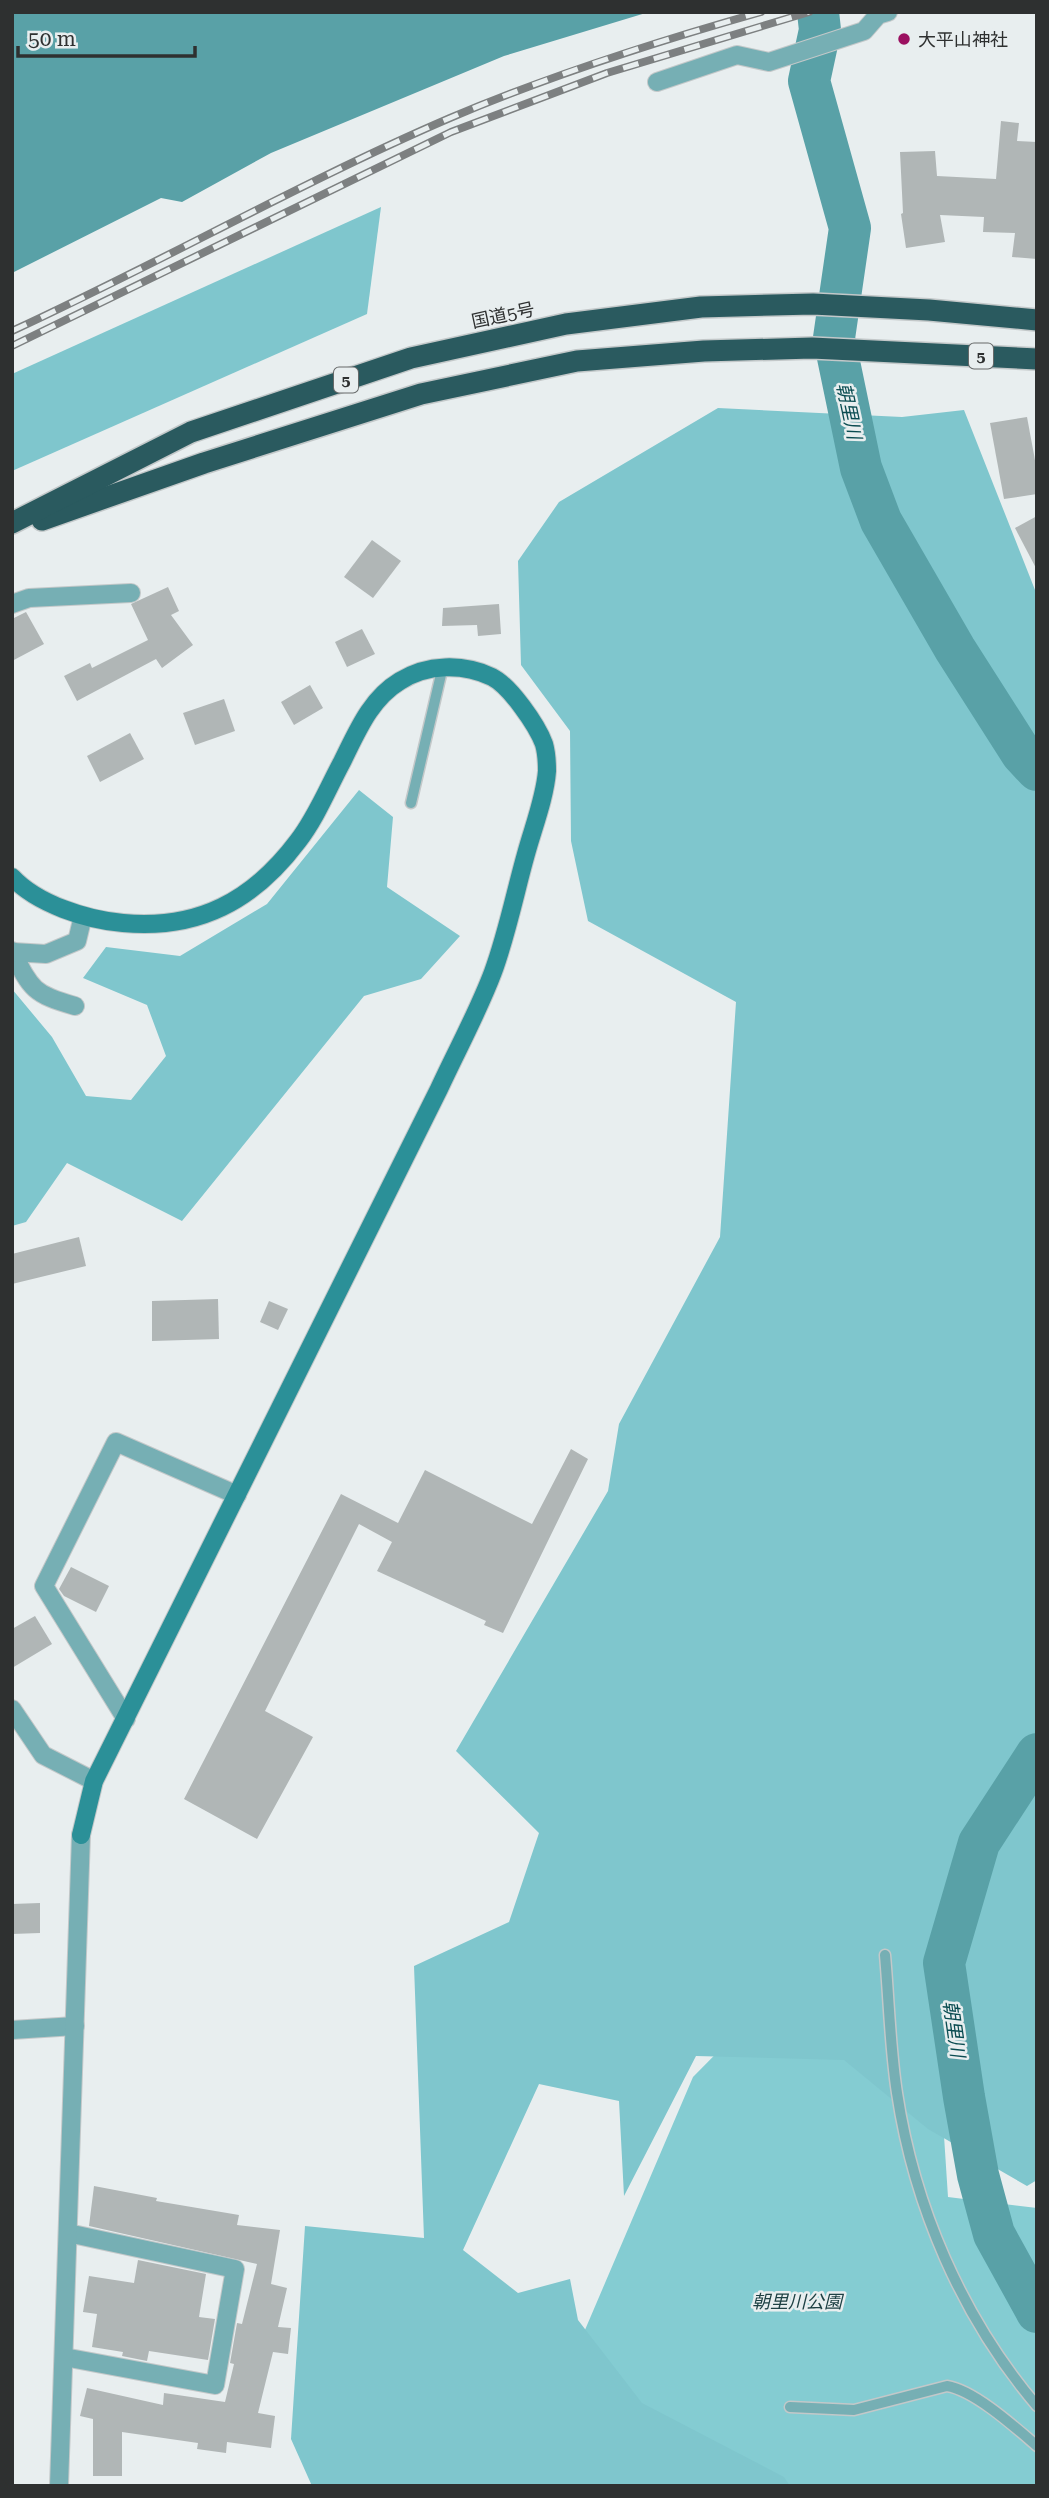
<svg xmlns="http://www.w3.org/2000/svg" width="1049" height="2498" font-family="'Roboto Serif','Noto Sans JP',serif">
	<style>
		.green { fill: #84ccd2 }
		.forest { fill: #7fc6cd }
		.water { fill: #59a1a7 }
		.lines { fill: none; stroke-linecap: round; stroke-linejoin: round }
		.river { stroke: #59a1a7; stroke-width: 42 }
		.building { fill: #b0b6b6 }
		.lane-casing { stroke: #c3c8c9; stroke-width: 13 }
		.street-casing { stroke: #c3c8c9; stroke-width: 20 }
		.secondary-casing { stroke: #c3c8c9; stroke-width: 20 }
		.highway-casing { stroke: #c3c8c9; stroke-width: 24 }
		.lane { stroke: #76afb4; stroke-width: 10 }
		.street { stroke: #76afb4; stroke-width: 18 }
		.secondary { stroke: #2b9098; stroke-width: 18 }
		.highway { stroke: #2a5a5f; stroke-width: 21 }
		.rail-casing { stroke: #7d8081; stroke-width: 8 }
		.rail { stroke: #e8eeef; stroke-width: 5; stroke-dasharray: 16; stroke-linecap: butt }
		.poi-dot { fill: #9b1060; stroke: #e8eeef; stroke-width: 2.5 }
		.labels { text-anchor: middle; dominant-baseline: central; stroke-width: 5; stroke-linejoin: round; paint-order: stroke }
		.shield { fill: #e8eeef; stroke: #666969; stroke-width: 2 }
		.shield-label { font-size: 16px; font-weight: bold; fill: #2e3030 }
		.poi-label { font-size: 18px; fill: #2e3030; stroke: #e8eeef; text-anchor: start }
		.street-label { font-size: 18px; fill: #2e3030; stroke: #e8eeef }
		.park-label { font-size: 18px; font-style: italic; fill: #1e4144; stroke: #e8eeef }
		.water-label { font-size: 19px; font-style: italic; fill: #0a4c51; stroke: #e8eeef }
	</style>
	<rect width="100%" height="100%" fill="#e8eeef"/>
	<!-- green -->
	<path class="green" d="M941 1826 931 1937 948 2197 1037 2208V2486H636L570 2365 693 2077Z"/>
	<!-- forest -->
	<g class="forest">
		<path d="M381 207 367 314 12 471V374Z"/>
		<path d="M718 408 902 417 964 410 1037 595V2180L1027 2186 928 2129 844 2060 696 2056 624 2196 619 2101 539 2084 463 2250 518 2293 570 2279 578 2320 642 2403 784 2477 790 2486H312L291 2439 305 2226 424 2238 414 1966 509 1922 539 1833 456 1751 608 1491 619 1424 720 1237 736 1002 588 921 571 841 570 731 521 665 518 561 559 502Z"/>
		<path d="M359 790 393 817 387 887 460 936 421 979 364 996 182 1221 67 1163 26 1222 12 1226V989L52 1037 86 1096 131 1100 166 1056 147 1005 83 978 106 947 180 956 267 904Z"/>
	</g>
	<!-- water -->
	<path class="water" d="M12 12H649L504 56 271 153 182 202 161 198 12 273Z"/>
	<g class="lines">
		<!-- river -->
		<g class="river">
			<path d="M818 12 820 30 809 81 850 228 834 338 861 468 881 521 955 649 1022 754 1037 770"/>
			<path d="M1037 1754 979 1843 944 1963 964 2097 978 2175 994 2234 1037 2312"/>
		</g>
	</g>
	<!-- building -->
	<g class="building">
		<path d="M1001 121 1019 123 1017 141 1037 142V259L1012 257 1015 233 983 232 984 217 940 215 945 242 906 248 901 214 903 213 900 152 935 151 937 176 996 179Z"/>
		<path d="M1027 417 1037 471V494L1004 499 990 423Z"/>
		<path d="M1037 516V570L1015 528Z"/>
		<path d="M372 540 401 561 373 598 344 577Z"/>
		<path d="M168 587 179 611 171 615 193 645 162 668 156 659 77 701 64 676 90 663 92 668 148 640 131 604Z"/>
		<path d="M499 604 501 634 478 636 477 625 442 626 443 608Z"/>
		<path d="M26 612 44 644 12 661V619Z"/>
		<path d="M362 629 375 654 347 667 335 642Z"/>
		<path d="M310 685 323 708 294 725 281 702Z"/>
		<path d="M224 699 235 731 195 745 183 713Z"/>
		<path d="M130 733 144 759 100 782 87 756Z"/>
		<path d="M79 1237 86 1266 12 1284V1254Z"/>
		<path d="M218 1299 219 1339 152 1341V1301Z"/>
		<path d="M269 1301 288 1309 278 1330 260 1322Z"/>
		<path d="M571 1449 588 1459 503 1633 484 1625 486 1621 377 1571 392 1542 359 1524 265 1711 313 1737 257 1839 184 1799 341 1494 398 1523 425 1470 532 1524Z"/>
		<path d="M71 1567 109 1586 96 1612 64 1596 59 1589Z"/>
		<path d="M35 1616 52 1644 12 1668V1629Z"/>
		<path d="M40 1903V1933L12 1934V1904Z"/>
		<path d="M94 2186 157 2198 156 2201 239 2215 237 2225 280 2230 271 2284 287 2288 278 2327 291 2328 288 2354 273 2352 258 2413 275 2416 271 2448 227 2442 226 2453 197 2449 198 2443 122 2432V2476H93V2419L80 2416 87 2388 163 2405 164 2393 225 2402 234 2364 230 2363 237 2323 242 2324 257 2264 89 2226Z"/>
		<path d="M138 2260 206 2274 199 2317 215 2319 208 2360 149 2351 147 2361 122 2356 123 2352 92 2347 97 2314 83 2312 89 2276 134 2283Z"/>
	</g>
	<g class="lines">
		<defs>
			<g id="lane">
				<path d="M411 803 443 666"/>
				<path d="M885 1955C889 2000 890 2048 897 2093 914 2206 962 2318 1037 2406"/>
				<path d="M790 2407 854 2410 947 2386C974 2390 1016 2428 1037 2446"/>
			</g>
			<g id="street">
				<path d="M657 82 737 55 769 62 864 31 878 15 888 12"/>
				<path d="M12 604 29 598 131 593"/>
				<path d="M12 951C31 989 33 994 75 1006"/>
				<path d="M13 952 46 954 77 941 83 916"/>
				<path d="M12 1709 43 1755 94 1781"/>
				<path d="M126 1719 44 1586 116 1442 237 1495"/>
				<path d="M12 2030 75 2026"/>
				<path d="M64 2357 215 2385 235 2269 68 2233"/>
				<path d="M59 2486 81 1835"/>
			</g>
			<path id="secondary" d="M12 877C37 904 87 920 123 923 198 930 253 901 298 841 316 818 328 788 342 762 357 732 370 699 400 681 427 664 463 663 492 677 510 686 537 725 544 744 546 751 547 764 547 771 545 798 533 828 526 854 515 893 507 934 493 972 478 1012 457 1050 439 1089L94 1781 81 1835"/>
			<g id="highway">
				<path d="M42 520 204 463 421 394 577 361 704 351 812 348 1037 359"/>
				<path d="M12 523 191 432 411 358 566 324 701 307 813 304 929 310 1037 320"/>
			</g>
		</defs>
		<!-- lane casing -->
		<use href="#lane" class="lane-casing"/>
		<!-- street casing -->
		<use href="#street" class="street-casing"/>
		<!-- secondary casing -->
		<use href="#secondary" class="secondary-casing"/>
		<!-- highway casing -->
		<use href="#highway" class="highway-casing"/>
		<!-- lane -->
		<use href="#lane" class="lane"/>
		<!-- street -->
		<use href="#street" class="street"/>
		<!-- secondary -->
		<use href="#secondary" class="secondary"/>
		<!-- highway -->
		<use href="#highway" class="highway"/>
		<defs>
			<g id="rail">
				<path d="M12 331C160 263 301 182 450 118 551 75 655 42 761 12"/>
				<path d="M12 346 451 132 607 73 809 12"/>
			</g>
		</defs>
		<!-- rail casing -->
		<use href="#rail" class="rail-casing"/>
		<!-- rail -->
		<use href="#rail" class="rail"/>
	</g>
	<!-- markers -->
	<circle class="poi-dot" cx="904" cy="39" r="7"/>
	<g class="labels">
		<!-- shield labels -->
		<g class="shield">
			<rect x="969" y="343.5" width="24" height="25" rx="5"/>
			<rect x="334" y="367.5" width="24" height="25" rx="5"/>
		</g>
		<g class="shield-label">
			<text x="981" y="356">5</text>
			<text x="346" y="380">5</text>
		</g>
		<!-- poi labels -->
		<g class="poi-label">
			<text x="918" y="39">大平山神社</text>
		</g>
		<!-- street labels -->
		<g class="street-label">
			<text transform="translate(503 315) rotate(-12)">国道5号</text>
		</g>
		<!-- park labels -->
		<g class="park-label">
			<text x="797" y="2301">朝里川公園</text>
		</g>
		<!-- water labels -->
		<g class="water-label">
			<text transform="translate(849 411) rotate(78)">朝里川</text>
			<text transform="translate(954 2029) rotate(82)">朝里川</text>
		</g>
	</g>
	<!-- border -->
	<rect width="1049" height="2498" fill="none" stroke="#2e3030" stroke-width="28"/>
	<!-- scale -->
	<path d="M18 46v10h177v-10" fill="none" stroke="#2e3030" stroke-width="3.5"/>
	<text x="28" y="46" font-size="21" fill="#2e3030" stroke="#e8eeef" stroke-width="5" paint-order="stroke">50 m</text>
</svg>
